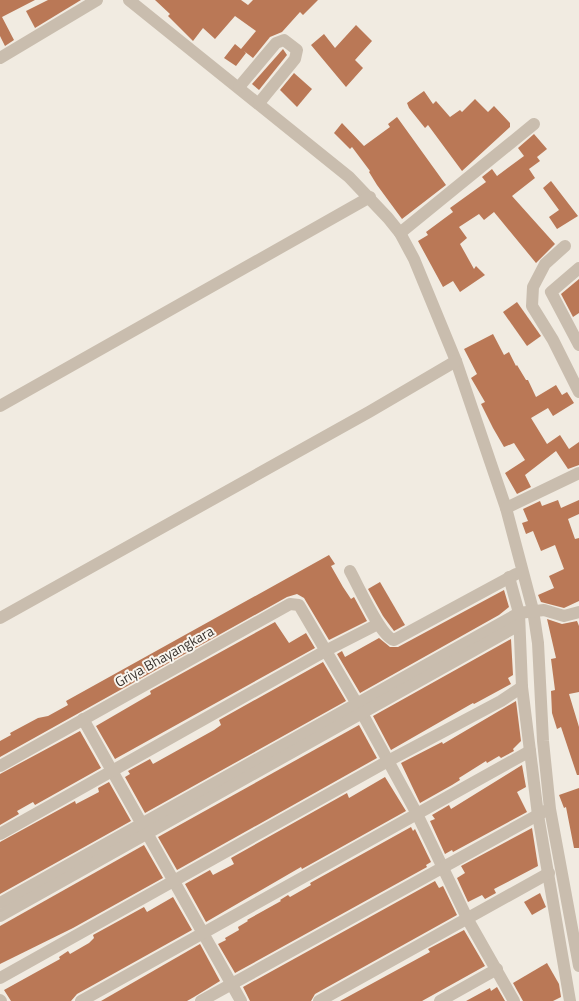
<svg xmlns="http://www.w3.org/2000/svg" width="579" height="1001" font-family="'Titillium Web',sans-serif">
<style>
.building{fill:#ba7856}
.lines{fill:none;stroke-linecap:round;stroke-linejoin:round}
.minor{stroke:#c9bdae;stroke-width:12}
.labels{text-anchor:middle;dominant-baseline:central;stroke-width:4;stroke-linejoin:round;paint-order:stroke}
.street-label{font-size:14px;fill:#38312c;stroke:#f9f5ee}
</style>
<rect width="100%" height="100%" fill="#f1ebe1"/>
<g class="building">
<path d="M0,0H35L2,17L14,40L5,46L0,36Z"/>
<path d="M48,0H81L35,28L26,11Z"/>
<path d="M155,0H241L248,5L253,0H318L303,15L300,12L282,32L270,37L253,58L244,51L246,53L236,66L224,58L235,44L241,49L256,31L235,16L215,39L203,28L193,41L168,16L170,14Z"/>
<path d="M356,25L372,41L355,60L363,68L346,87L311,45L324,34L335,48Z"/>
<path d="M283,49L287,55L259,90L252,84Z"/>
<path d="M294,73L312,89L297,107L280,90Z"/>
<path d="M424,91L433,104L436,101L450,117L460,110L462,112L475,99L488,112L494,106L510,123V127L462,171L428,125L425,128L409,108L407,103Z"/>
<path d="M397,117L446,185L402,219L377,185L369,172L370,171L352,147L350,149L334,133L342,123L364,146L390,127L388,124Z"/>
<path d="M534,134L547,149L537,157L540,161L529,169L535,178L512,196L555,244L536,263L494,212L484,220L479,214L459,227L467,238L460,244L474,269L476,266L485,275L460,292L453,281L443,287L418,241L428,235L426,232L453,212L450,208L486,182L482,177L492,169L497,176L524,156L518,148Z"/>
<path d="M551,181L578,216L557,229L549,217L559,210L543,188Z"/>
<path d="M579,279V313L573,317L561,294Z"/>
<path d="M517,302L541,336L527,346L503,312Z"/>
<path d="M493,334L504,355L509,352L516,366L517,365L526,380H528L536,397L556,385L562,395L567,392L574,403L553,416L548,408L531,418L547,444L560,435L569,449L579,442V465L568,469L556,451L525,475L531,487L517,494L505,473L525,460L514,443L504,447L493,428L481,404L485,402L471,378L477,374L464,349Z"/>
<path d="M558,500L561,508L579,500V514L568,519L575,539L579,538V601L564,608L541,602L538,595L554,588L549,576L564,569L555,545L541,551L533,531L526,534L522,523L528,521L523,509L540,501L542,506Z"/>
<path d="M329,555L335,564L331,566L343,587L351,599L354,597L367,621L329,640L304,598L297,594L287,597L0,757V741L11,735L10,733L38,718L48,716L68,705L66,701Z"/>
<path d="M380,582L405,625L394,631L383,616L368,589Z"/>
<path d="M504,590L509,607L499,615L360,693L337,654L342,651L345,657L379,638L390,647H398Z"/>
<path d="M547,619L562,624L577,621L579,626V692L569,694L579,727V775H577L561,727L557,729L552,713L551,691L555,690L551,659L556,658Z"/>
<path d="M275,622L289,643L306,633L315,648L115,759L96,726L151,694L150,691Z"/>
<path d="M511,639L513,675L508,678L511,684L474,704L473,703L391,750L373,716Z"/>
<path d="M323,662L346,701L145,813L125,777L130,774L128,771L150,759L153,764L214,730L221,725L219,720Z"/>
<path d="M516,701L521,741L513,749L514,751L501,758L499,756L487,763L486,761L459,778L460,780L452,785L420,803L401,763L442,742L443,744Z"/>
<path d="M359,725L377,758L177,870L158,837Z"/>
<path d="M80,731L101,768L35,805L33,802L17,811L19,814L0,825V774Z"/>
<path d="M522,765L526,787L517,792L527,812L453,852L452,850L445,854L430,821L435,819L432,815L449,805L451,809Z"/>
<path d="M385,777L406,811L302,869L301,867L206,922L185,884L210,870L213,875L234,864L231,858L347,793L349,798Z"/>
<path d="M109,782L131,821L0,894V842L75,801L76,804L99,792L98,788Z"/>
<path d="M579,788V848H574L566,807L564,808L559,795Z"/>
<path d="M411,827L413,831L415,829L431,862L426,865L427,867L235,973L218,944L226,940L225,938L239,930L238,927L248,921L247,920L281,901L280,900L288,895L290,897L311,885L310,883Z"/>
<path d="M532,828L538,866L494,889L496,893L485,899L482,895L468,902L457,878L465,873L461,866Z"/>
<path d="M144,845L163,878L73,928L0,964V926Z"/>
<path d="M435,881L439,888L443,886L457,915L315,994L311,1001H250L243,987Z"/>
<path d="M540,893L546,907L532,915L524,902Z"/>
<path d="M173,897L192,930L77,994L71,1001H11L4,990L60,959L59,957L68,951L70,954L89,943L94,938L93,935L144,907L147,912Z"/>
<path d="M464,930L485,966L422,1001H340L430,952L428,949Z"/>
<path d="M200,944L220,981L194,997L187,1001H101Z"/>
<path d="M547,963L559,984L561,997L553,1001H523L513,983Z"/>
<path d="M497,987L505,1001H466L490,988L491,991Z"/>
</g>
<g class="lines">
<g class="minor">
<path d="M129,0L349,177L388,218L400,233L414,259L456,361L506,508L533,610L538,643L543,741L550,809L579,966"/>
<path d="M0,58L97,0"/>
<path d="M239,87L276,43L284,40L297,50L295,59L259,103"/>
<path d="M400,233L534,124"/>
<path d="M565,246L545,264L533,287L532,306L553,340L579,392"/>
<path d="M579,268L551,292L579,345"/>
<path d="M0,406L370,197"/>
<path d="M506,508L579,473"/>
<path d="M350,571C358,585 380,636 394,640L516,574"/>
<path d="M509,577L519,613L522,687L538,815L570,1001"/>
<path d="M0,618L369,412L456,361"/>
<path d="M83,719L241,1001"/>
<path d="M0,766L290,604L299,605L357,704L417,814L468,920L514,1001"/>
<path d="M0,834L327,650L378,624"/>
<path d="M0,903L519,613L544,610L564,616L579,612"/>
<path d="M0,916L519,625"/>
<path d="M0,978L388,761L501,701L522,687"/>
<path d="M0,1000L1,1001"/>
<path d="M81,1001L530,751"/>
<path d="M201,1001L545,811"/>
<path d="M319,1001L549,873"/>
<path d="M440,1001L497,969"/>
</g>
</g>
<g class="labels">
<g class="street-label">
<text transform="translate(164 656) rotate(-29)">Griya Bhayangkara</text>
</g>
</g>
</svg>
